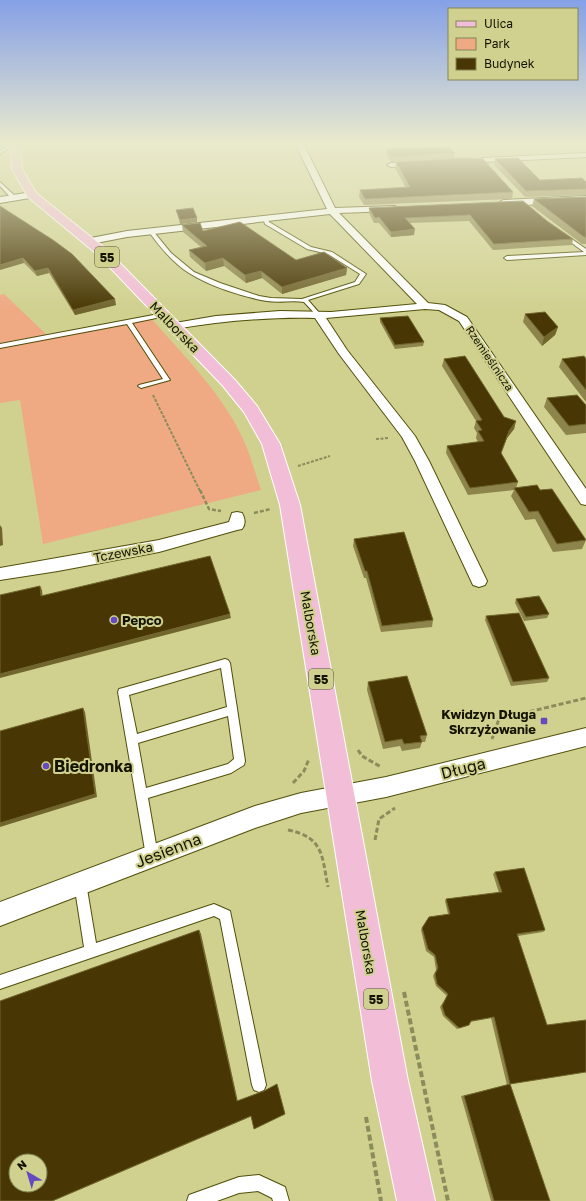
<svg xmlns="http://www.w3.org/2000/svg" width="586" height="1201" font-family="'Golos Text',sans-serif">
<style>
.green{fill:#efa983}
.lines{fill:none;stroke-linecap:round;stroke-linejoin:round}
.service-casing{stroke:#504f0a;stroke-width:2}
.minor-casing{stroke:#504f0a;stroke-width:2}
.tertiary-casing{stroke:#504f0a;stroke-width:2}
.primary-casing{stroke:#fff;stroke-width:2}
.path-far3{stroke:#8b8c5b;stroke-width:2;stroke-dasharray:3 1.5;stroke-linecap:butt}
.path-far2{stroke:#8b8c5b;stroke-width:2.5;stroke-dasharray:4 2;stroke-linecap:butt}
.path-far1{stroke:#8b8c5b;stroke-width:3;stroke-dasharray:5 2.5;stroke-linecap:butt}
.path{stroke:#8b8c5b;stroke-width:4;stroke-dasharray:6 3;stroke-linecap:butt}
.service{fill:#fff;fill-rule:evenodd}
.minor{fill:#fff;fill-rule:evenodd}
.tertiary{fill:#fff;fill-rule:evenodd}
.primary{fill:#f2bed7;fill-rule:evenodd}
.wall{fill:#8c844a}
.shaded-wall{fill:#71652e}
.building{fill:#483704;stroke:#71652e;fill-rule:evenodd}
.poi-dot{fill:#6449c1;stroke:#d0d18f;stroke-width:1.5}
.labels{text-anchor:middle;dominant-baseline:central;stroke-width:4;stroke-linejoin:round;paint-order:stroke}
.far-street-label{font-size:11px;fill:#131300;stroke:#d0d18f}
.shield{fill:#d0d18f;stroke:#4c4c2b;stroke-width:1}
.shield-label{font-size:12px;font-weight:bold;fill:#131300}
.street-label{font-size:13px;fill:#131300;stroke:#d0d18f}
.poi-label{font-size:13px;font-weight:bold;fill:#131300;stroke:#d0d18f;text-anchor:start}
.near-poi-label{font-size:16px;font-weight:bold;fill:#131300;stroke:#d0d18f;text-anchor:start}
.near-street-label{font-size:16px;fill:#131300;stroke:#d0d18f}
</style>
<rect width="100%" height="100%" fill="#d0d18f"/>
<path class="green" d="M4,294L47,335L149,316C183,355 227,398 246,446C252,460 256,476 261,490L43,544L20,400L0,403V295Z"/>
<g class="lines">
<defs>
<g id="service">
<path d="M11,143H16L0,154V151Z"/>
<path d="M0,182L16,197V199H12L0,186Z"/>
<path d="M263,218H267L269,222L311,247L332,252L366,274L359,284L308,300L321,315L318,317L304,302C292,300 279,303 267,301C243,297 209,286 189,273C173,263 160,247 149,232L153,231L171,253L194,272L220,283L259,296L271,298L302,299L355,282L360,274L328,254L307,249L265,224Z"/>
<path d="M563,233L586,249V255L507,260L504,258L507,256L584,252L561,235V234Z"/>
<path d="M164,313L167,315L166,316L132,323L170,380L141,388L138,386L139,385L163,379L127,324L0,348V344Z"/>
<path d="M225,659L228,660L230,663L245,761L244,765L231,773L148,798L158,856L156,860L152,862L148,860L146,856L118,692L119,689L123,688ZM221,668L227,707L137,734L129,695ZM228,716L234,759L228,764L146,788L138,743Z"/>
<path d="M80,877L84,879L86,883L96,943L214,904L230,911L266,1085L264,1090L259,1092L254,1090L252,1085L220,919L214,916L0,989V975L84,947L74,883L76,879Z"/>
<path d="M259,1175L285,1187L289,1201H273L272,1198L258,1191L239,1193L217,1201H187L189,1195L239,1177Z"/>
</g>
<g id="minor">
<path d="M295,143H303L335,208L395,206L396,208L395,210L392,211L339,213L428,303L445,305L467,317L586,489V505L581,504L459,321L439,310L425,309L326,318L347,350L415,436L429,461L487,581L485,585L479,587L473,585L415,461L402,437L339,354L315,318C267,317 221,321 175,329L169,326L175,323L216,316L280,311L331,312L417,304L330,214L127,237L91,244L86,241L91,238L127,231L327,209Z"/>
<path d="M586,153V157L483,162L479,160L483,158Z"/>
<path d="M418,162H421V166L391,167L387,165L391,163Z"/>
<path d="M586,196V202L503,206L499,203L503,200Z"/>
<path d="M237,512L242,513C245,518 246,524 242,529L237,530L159,552L58,571L0,580V568L159,540L229,522L232,513Z"/>
<path d="M586,728V746L386,797L301,813L255,828L0,926V902L255,806L301,793L386,777Z"/>
</g>
<path id="tertiary" d="M32,192L37,195L36,197L0,203V197Z"/>
<path id="primary" d="M12,143H22L20,150L22,169L36,193L106,249L235,380L257,406L280,444L300,505L408,1081L435,1201H397L372,1081L280,505L262,444L244,412L223,386L98,255L28,197L12,169L10,150Z"/>
</defs>
<use href="#service" class="service-casing"/>
<use href="#minor" class="minor-casing"/>
<use href="#tertiary" class="tertiary-casing"/>
<use href="#primary" class="primary-casing"/>
<g class="path-far3">
<path d="M153,395L200,491"/>
<path d="M376,439L389,438"/>
<path d="M298,466L330,456"/>
</g>
<g class="path-far2">
<path d="M200,490L209,509L221,511"/>
<path d="M254,513L271,509"/>
</g>
<g class="path-far1">
<path d="M492,739L499,719L586,698"/>
<path d="M358,750L362,756L381,767"/>
<path d="M293,783L304,771L309,759"/>
<path d="M288,830C324,837 322,857 328,887"/>
<path d="M375,840L379,819L395,808"/>
</g>
<g class="path">
<path d="M404,992L448,1201"/>
<path d="M366,1117L381,1201"/>
</g>
<use href="#service" class="service"/>
<use href="#minor" class="minor"/>
<use href="#tertiary" class="tertiary"/>
<use href="#primary" class="primary"/>
</g>
<g class="wall">
<path d="M386,149L455,153L454,158L391,162L386,154Z"/>
<path d="M495,159L540,180L586,182V195L525,197L494,165Z"/>
<path d="M396,162L513,192L512,199L364,205L359,197L360,190L406,188L395,168Z"/>
<path d="M586,197V244H582L532,206L534,199Z"/>
<path d="M0,206L116,305L75,315L49,273L37,276L24,263Z"/>
<path d="M369,208L547,221L573,239L572,245L493,250L469,221L410,223L414,235L391,237L379,223H374L369,213Z"/>
<path d="M176,210L197,222L180,224L177,213Z"/>
<path d="M182,225L296,260L347,268L346,275L282,294L262,278L246,283L224,266L206,271L190,257L189,250L201,247L183,232Z"/>
<path d="M525,314L558,327L555,335L542,346L523,322Z"/>
<path d="M380,318L424,342L423,346L395,349L380,322Z"/>
<path d="M444,359L504,417L516,421L514,429L507,438L501,453L518,482L516,488L540,490L586,540L582,549L553,552L535,519L525,520L511,496L514,490L468,495L446,453L447,446L478,442L476,438L477,433L474,428L476,421L442,366Z"/>
<path d="M562,359H586V402L559,367Z"/>
<path d="M547,398L586,405V433L566,435L544,407Z"/>
<path d="M354,539L433,620L432,627L381,632L366,578H364L353,546Z"/>
<path d="M516,599L549,614L547,618L524,621L515,603Z"/>
<path d="M486,616L549,678L547,682L511,686L485,620Z"/>
<path d="M368,682L427,735L425,742H422L420,748L402,751L400,746L383,749L367,690Z"/>
<path d="M495,872L545,930L543,932L518,936L510,1084L550,1201H491L461,1096L507,1085L491,1018L470,1022L466,1026L457,1029L443,1016L440,1007L447,996L436,986L433,976L436,970L434,957L426,951L421,930L429,917L448,914L445,901L446,899L499,893L493,874Z"/>
</g>
<g class="shaded-wall">
<path d="M197,218V222L180,224V220Z"/>
<path d="M415,229L414,235L391,237V232Z"/>
<path d="M23,258L24,263L0,270V265Z"/>
<path d="M223,258L224,266L206,271L205,263Z"/>
<path d="M48,268L49,273L37,276L35,271Z"/>
<path d="M347,268L346,275L282,294V287Z"/>
<path d="M261,271L262,278L246,283L245,275Z"/>
<path d="M115,299L116,305L75,315L73,310Z"/>
<path d="M558,327L555,335L542,346L544,337Z"/>
<path d="M516,421L514,429L507,438L499,460L509,431Z"/>
<path d="M0,525L2,528L3,545L0,546Z"/>
<path d="M40,586L42,590L43,601L41,596Z"/>
<path d="M230,614L231,618L0,678V674Z"/>
<path d="M83,708L85,712L97,797L0,827V823Z"/>
<path d="M199,930L201,934L238,1102L237,1101Z"/>
<path d="M251,1116H252L53,1201H52Z"/>
</g>
<g class="building">
<path d="M449,147L455,153L391,157L386,149Z"/>
<path d="M463,158L483,159L513,192L365,199L360,190L410,187L396,162Z"/>
<path d="M518,158L540,180L582,178L586,182V189L526,191L495,159Z"/>
<path d="M586,197V237H584L534,199Z"/>
<path d="M523,201L547,221L573,239L494,244L470,215L405,218L415,229L391,232L379,217L375,218L369,208Z"/>
<path d="M0,206L53,240L72,254L115,299L73,310L48,268L35,271L23,258L0,265Z"/>
<path d="M193,208L197,218L180,220L176,210Z"/>
<path d="M240,222L296,260L324,252L347,268L282,287L261,271L245,275L223,258L205,263L189,250L207,246L182,225L200,223L203,231Z"/>
<path d="M545,312L558,327L544,337L525,314Z"/>
<path d="M408,316L424,342L395,345L380,318Z"/>
<path d="M465,356L504,417L516,421L509,431L501,453L518,482L470,488L447,446L484,441L478,431L482,430L476,421L482,420L444,359Z"/>
<path d="M584,356L586,359V390L562,359Z"/>
<path d="M577,395L586,405V424L569,426L547,398Z"/>
<path d="M537,485L540,490L552,489L586,540L557,544L538,511L529,512L514,488Z"/>
<path d="M404,532L433,620L382,626L367,571H365L354,539Z"/>
<path d="M210,556L230,614L0,674V595L40,586L41,596Z"/>
<path d="M539,596L549,614L526,617L516,599Z"/>
<path d="M519,613L549,678L513,682L486,616Z"/>
<path d="M407,676L427,735L420,736L422,742L404,744L402,739L385,742L368,682Z"/>
<path d="M83,708L95,794L0,823V731Z"/>
<path d="M524,868L545,930L517,934L547,1025L586,1020V1072L510,1084L494,1017L471,1021L469,1025L459,1028L445,1015L442,1006L448,994L437,984L435,974L438,968L435,955L428,949L422,928L429,917L450,914L446,899L502,892L495,872Z"/>
<path d="M199,930L237,1101L264,1091L277,1084L285,1114L254,1129L251,1116L52,1201H0V1001ZM16,1161H40V1185H16Z"/>
<path d="M510,1084L550,1201H494L464,1096Z"/>
</g>
<linearGradient id="sky" x2="0" y2="1"><stop stop-color="#85a0e7"/><stop offset="0.46" stop-color="#eaeacd"/><stop offset="1" stop-color="#eaeacd" stop-opacity="0"/></linearGradient>
<rect width="586" height="311" fill="url(#sky)"/>
<g class="poi-dot">
<circle cx="114" cy="620" r="4"/>
<rect x="540" y="717" width="8" height="8" rx="2"/>
<circle cx="46" cy="766" r="4"/>
</g>
<g class="labels">
<g class="far-street-label">
<text transform="translate(490 358) rotate(56)">Rzemieślnicza</text>
</g>
<g class="shield">
<rect x="95" y="247" width="24" height="20" rx="3"/>
<rect x="309" y="669" width="24" height="20" rx="3"/>
<rect x="364" y="989" width="24" height="20" rx="3"/>
</g>
<g class="shield-label">
<text x="107" y="257">55</text>
<text x="321" y="679">55</text>
<text x="376" y="999">55</text>
</g>
<g class="street-label">
<text transform="translate(175 327) rotate(46)">Malborska</text>
<text transform="translate(123 552) rotate(-11)">Tczewska</text>
<text transform="translate(311 623) rotate(80)">Malborska</text>
<text transform="translate(366 942) rotate(80)">Malborska</text>
</g>
<g class="poi-label">
<text x="122" y="620">Pepco</text>
<text x="536" y="714" text-anchor="end">Kwidzyn Długa<tspan x="536" dy="15">Skrzyżowanie</tspan></text>
</g>
<g class="near-poi-label">
<text x="54" y="766">Biedronka</text>
</g>
<g class="near-street-label">
<text transform="translate(463 768) rotate(-14)">Długa</text>
<text transform="translate(168 850) rotate(-21)">Jesienna</text>
</g>
</g>
<rect x="448" y="8" width="130" height="72" fill="#d0d18f" stroke="#848556"/>
<rect x="456" y="21" width="20" height="6" fill="#f2bed7" stroke="#848556"/>
<text x="484" y="28" font-size="12" fill="#131300">Ulica</text>
<rect x="456" y="38" width="20" height="12" fill="#efa983" stroke="#848556"/>
<text x="484" y="48" font-size="12" fill="#131300">Park</text>
<rect x="456" y="58" width="20" height="12" fill="#483704" stroke="#848556"/>
<text x="484" y="68" font-size="12" fill="#131300">Budynek</text>
<g transform="translate(28 1173) rotate(322)"><circle r="19" fill="#d0d18f" stroke="#848556"/>
<path d="M0-3L7 15L0 10L-7 15Z" fill="#6449c1"/>
<text y="-6" font-size="11" font-weight="bold" text-anchor="middle" fill="#131300">N</text>
</g>
</svg>
